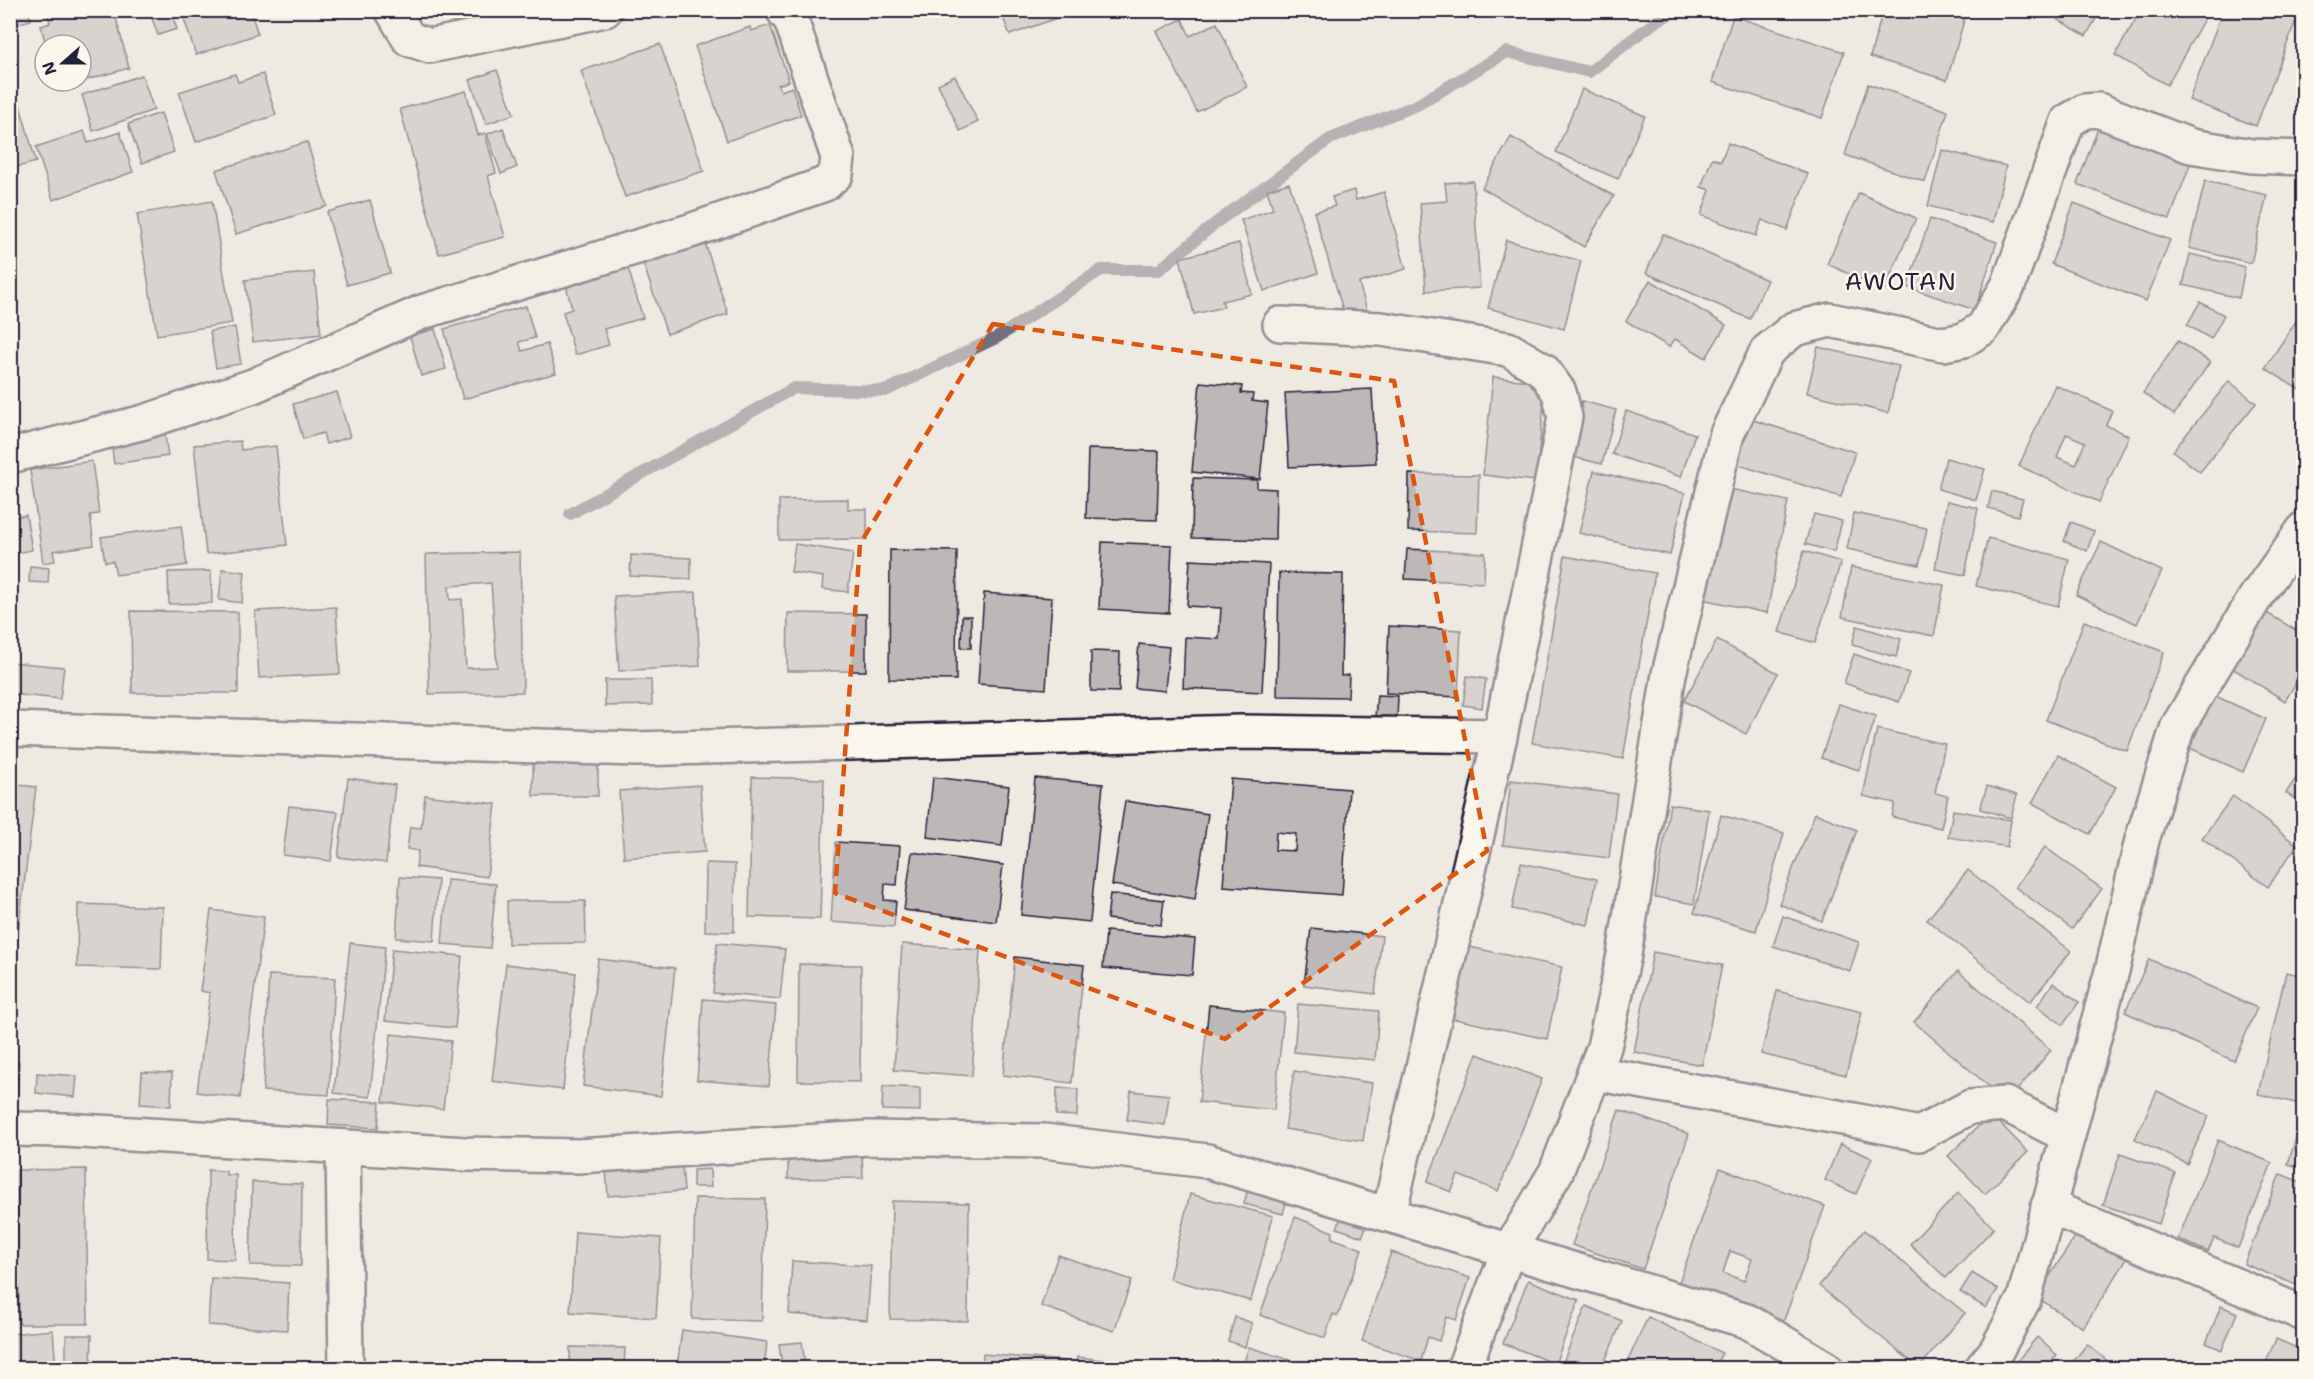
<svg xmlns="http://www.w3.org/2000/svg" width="2314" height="1379" font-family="'Shantell Sans',sans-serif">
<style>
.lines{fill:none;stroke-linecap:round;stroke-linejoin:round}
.stream{stroke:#716f7c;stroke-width:12}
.building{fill:#bcb8b8;stroke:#22223b;stroke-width:1.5;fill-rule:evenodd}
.street-casing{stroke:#22223b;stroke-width:38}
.street{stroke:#fbf7ec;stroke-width:33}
.marked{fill:none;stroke:#de560e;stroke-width:4.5;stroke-dasharray:12 8;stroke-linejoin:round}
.labels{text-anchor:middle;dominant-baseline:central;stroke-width:5;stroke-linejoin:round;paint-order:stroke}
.neighbourhood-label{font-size:24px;letter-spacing:1.5px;fill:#22223b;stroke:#fbf7ec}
</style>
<rect width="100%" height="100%" fill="#eeeae2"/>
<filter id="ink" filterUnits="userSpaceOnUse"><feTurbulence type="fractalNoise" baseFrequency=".0167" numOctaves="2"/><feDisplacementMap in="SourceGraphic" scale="12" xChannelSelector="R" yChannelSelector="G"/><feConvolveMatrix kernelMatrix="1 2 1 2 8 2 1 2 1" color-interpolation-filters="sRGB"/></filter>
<g filter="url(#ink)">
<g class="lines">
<path class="stream" d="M570,514L794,388L885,391L998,337L1101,270H1159L1217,222L1330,139L1417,105L1507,52L1589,72L1655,22L1677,10"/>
</g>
<g class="building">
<path d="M13,10H28L31,20L16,24Z"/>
<path d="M47,10H114L129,68L58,88L56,81H81V45H46L41,26L50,23Z"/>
<path d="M149,10H170L177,29L158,35Z"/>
<path d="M181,10H250L258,34L196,55Z"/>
<path d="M1000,10H1076V11L1010,35Z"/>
<path d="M1883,10H1967L1947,80L1870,57Z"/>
<path d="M2042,10H2101L2086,36Z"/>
<path d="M2141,10H2209L2167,85L2115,55Z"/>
<path d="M2223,10H2300L2256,126L2189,100Z"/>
<path d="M1733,16L1844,52L1822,118L1712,82Z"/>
<path d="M1182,19L1190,36L1217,23L1247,87L1197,112L1157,31Z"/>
<path d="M770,25L789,81L778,85L781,91L792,87L801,115L727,141L695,46L750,27L751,31Z"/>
<path d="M660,44L704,171L625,197L581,71Z"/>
<path d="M10,70L36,162L10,169Z"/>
<path d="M497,70L514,114L486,124L470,80Z"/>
<path d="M235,74L238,82L263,74L276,115L196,142L179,92Z"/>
<path d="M142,75L154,110L93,131L82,95Z"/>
<path d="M955,76L978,122L960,131L938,84Z"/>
<path d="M1868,84L1948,111L1925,182L1845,155Z"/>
<path d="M1582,89L1645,116L1618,179L1556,152Z"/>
<path d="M466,91L478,135L485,133L496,173L488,176L505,237L439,254L400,109Z"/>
<path d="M161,113L174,152L142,163L128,124Z"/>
<path d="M503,128L517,167L501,174L487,134Z"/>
<path d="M2098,128L2191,162L2170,219L2077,184Z"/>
<path d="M84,131L88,143L120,132L133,172L53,200L36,147Z"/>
<path d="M1511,137L1614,196L1584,247L1482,188Z"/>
<path d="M307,142L327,206L236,234L216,170Z"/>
<path d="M1728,143L1808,174L1787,230L1762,220L1756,236L1701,215L1710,190L1701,187L1712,158L1721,161Z"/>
<path d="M1942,150L2006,166L1993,222L1928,206Z"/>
<path d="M1473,181L1480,288L1426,291L1420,203L1447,201L1445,183Z"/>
<path d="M2205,181L2267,195L2251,263L2189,248Z"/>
<path d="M1289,183L1318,273L1264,291L1241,220L1273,209L1267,190Z"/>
<path d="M1354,190L1356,200L1384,192L1406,269L1359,283L1367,311L1345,317L1314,212L1335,206L1332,197Z"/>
<path d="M1859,193L1916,218L1884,290L1827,264Z"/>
<path d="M370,200L390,273L347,285L327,212Z"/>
<path d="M212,201L232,323L157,335L137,214Z"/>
<path d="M2074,203L2170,240L2146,301L2051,264Z"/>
<path d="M1930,219L1997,242L1975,310L1907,287Z"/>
<path d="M1663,234L1767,280L1750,319L1646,273Z"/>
<path d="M1506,240L1581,261L1564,329L1488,308Z"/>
<path d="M705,243L728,314L667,334L643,263Z"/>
<path d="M1239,243L1252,294L1222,301L1224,307L1194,314L1180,258Z"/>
<path d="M2190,254L2245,267L2239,298L2183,285Z"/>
<path d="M628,268L643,318L604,329L609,345L575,355L563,312L572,309L566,285Z"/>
<path d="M314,272L321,334L253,342L245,280Z"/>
<path d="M1650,280L1726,325L1706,358L1675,339L1669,347L1626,321Z"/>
<path d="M2200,302L2224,315L2211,339L2187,325Z"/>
<path d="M526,306L535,338L519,342L522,351L547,344L556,373L463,399L444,329Z"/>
<path d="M2304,309V393L2265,368Z"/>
<path d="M235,327L241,364L216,368L210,331Z"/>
<path d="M435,329L446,369L421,376L410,336Z"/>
<path d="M2178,341L2210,362L2174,415L2143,393Z"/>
<path d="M1818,347L1899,366L1888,413L1807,393Z"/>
<path d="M1493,377L1546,383L1536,481L1483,475Z"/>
<path d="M2229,381L2256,403L2200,472L2173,451Z"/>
<path d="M1200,382L1242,386L1241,393L1253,394L1252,401L1268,403L1260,479L1192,472Z"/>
<path d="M2055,385L2112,411L2106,425L2129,436L2099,502L2019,466ZM2066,434L2085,442L2076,465L2057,457Z"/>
<path d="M1372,389L1376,463L1289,467L1285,393Z"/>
<path d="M337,392L350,437L326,444L323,433L303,439L293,404Z"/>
<path d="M1582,401L1616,410L1602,464L1569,456Z"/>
<path d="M1626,411L1695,434L1681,477L1612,454Z"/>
<path d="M1750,419L1855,452L1841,497L1736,464Z"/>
<path d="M165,435L168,456L114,464L111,442Z"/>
<path d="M240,441L241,450L276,446L287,545L206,554L194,445Z"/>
<path d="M1088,449L1159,451L1157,520L1086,518Z"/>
<path d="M1946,458L1985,469L1976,500L1938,489Z"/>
<path d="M92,461L99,514L90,515L94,545L53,551L55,561L43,563L30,470Z"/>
<path d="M1594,471L1685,493L1670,555L1579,533Z"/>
<path d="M1409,474L1479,475L1477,533L1408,531Z"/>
<path d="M1193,478L1257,480V488L1276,489L1275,540L1192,538Z"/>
<path d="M1720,487L1788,501L1767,613L1697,598Z"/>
<path d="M1992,491L2023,499L2018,516L1988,508Z"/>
<path d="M848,499V509H867V539L779,540V500Z"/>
<path d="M1947,501L1978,508L1965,575L1935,569Z"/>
<path d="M1854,513L1927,528L1919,565L1847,549Z"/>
<path d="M1814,514L1842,521L1834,552L1805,544Z"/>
<path d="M26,515L32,550L10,554V518Z"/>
<path d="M2071,522L2094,531L2087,551L2064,541Z"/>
<path d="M181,526L187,565L116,575L113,561L105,562L101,537Z"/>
<path d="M1988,538L2069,559L2058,606L1976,586Z"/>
<path d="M1102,542L1172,545L1169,613L1099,609Z"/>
<path d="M2101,542L2162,571L2137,624L2076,595Z"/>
<path d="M795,544L853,553L848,592L822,589L823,577L791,572Z"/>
<path d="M1407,549L1485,553L1484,583L1405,579Z"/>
<path d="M890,550L957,551L956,680L889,679Z"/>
<path d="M1804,551L1841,562L1815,643L1779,632Z"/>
<path d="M520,552L523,692L429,694L426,554ZM491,583L497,667L466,668L462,599L450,600L449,586Z"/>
<path d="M631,555L691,558V579L630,576Z"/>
<path d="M1565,556L1655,573L1623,759L1532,743Z"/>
<path d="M1190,560L1269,564L1262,692L1183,688L1185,637L1219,639L1221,608L1187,606Z"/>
<path d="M30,566L49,568L48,583L29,582Z"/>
<path d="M1851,567L1944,585L1934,636L1842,617Z"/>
<path d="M222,569L245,572L242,603L219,600Z"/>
<path d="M211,571L212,603L169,604L168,572Z"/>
<path d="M1279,573L1343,574L1341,676L1349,675L1348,697L1277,696Z"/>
<path d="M696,592L700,666L619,671L614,596Z"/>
<path d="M984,593L1052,598L1046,689L978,684Z"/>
<path d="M336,607L340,674L259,678L255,611Z"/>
<path d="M131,611L238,612V693H132Z"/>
<path d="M2265,612L2304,635V670L2285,701L2232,668Z"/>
<path d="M788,613L866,614V671H787Z"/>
<path d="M962,616H971V648H961Z"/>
<path d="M2084,621L2164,652L2127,751L2046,720Z"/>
<path d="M1389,626L1461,630L1458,697L1386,693Z"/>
<path d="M1857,626L1901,639L1896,657L1852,645Z"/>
<path d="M1717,640L1778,673L1746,734L1684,701Z"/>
<path d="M1139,644L1169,647L1165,691L1135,688Z"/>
<path d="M1091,651L1120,652L1119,692L1091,691Z"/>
<path d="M1854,654L1909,673L1899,702L1844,683Z"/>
<path d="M10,662L64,667L60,699L10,694Z"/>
<path d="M1467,676L1486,679L1482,708L1463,705Z"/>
<path d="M605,680H651L652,705L605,706Z"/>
<path d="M1377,695L1398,696L1397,719L1375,717Z"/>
<path d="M2213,695L2266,719L2243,772L2190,748Z"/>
<path d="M1839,704L1876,716L1859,770L1821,758Z"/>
<path d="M1877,729L1945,744L1935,793L1948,796L1941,828L1892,817L1895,803L1863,796Z"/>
<path d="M2058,755L2116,787L2090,834L2032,803Z"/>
<path d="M598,756V796H533V757Z"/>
<path d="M2304,766V805L2286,793Z"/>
<path d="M752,777L824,779L820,919L749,917Z"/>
<path d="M933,777L1009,786L1002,846L927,837Z"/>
<path d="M348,778L395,785L386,863L338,857Z"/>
<path d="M1035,778L1103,784L1090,922L1021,915Z"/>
<path d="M1231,779L1349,789L1342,895L1223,886ZM1276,832L1296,834L1295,851L1275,850Z"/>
<path d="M1511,780L1617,794L1609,858L1503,845Z"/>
<path d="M10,784L36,787L10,999Z"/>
<path d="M700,785L705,852L624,858L619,791Z"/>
<path d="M1987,786L2017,795L2011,818L1980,809Z"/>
<path d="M425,795L496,804L487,877L416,867L418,851L407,849L410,827L421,828Z"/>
<path d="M2233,796L2297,845L2268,887L2202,838Z"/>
<path d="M1125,801L1208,814L1195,899L1112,885Z"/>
<path d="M1670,804L1709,810L1694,904L1655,897Z"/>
<path d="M289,806L338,812L331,861L283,855Z"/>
<path d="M1953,810L2011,820L2007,847L1948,837Z"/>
<path d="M1815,813L1857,830L1822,921L1779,904Z"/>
<path d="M1721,815L1784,833L1756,931L1694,913Z"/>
<path d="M836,842L900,846L897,885L885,884L884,900L896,901L894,927L831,922Z"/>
<path d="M2045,847L2102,889L2072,929L2015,887Z"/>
<path d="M912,852L1003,865L996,922L904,910Z"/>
<path d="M706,863L735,864L734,932L705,931Z"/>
<path d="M1521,863L1597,879L1588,925L1512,909Z"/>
<path d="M1968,870L2071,951L2030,1002L1927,920Z"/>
<path d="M400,877L438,880L434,941L396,938Z"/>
<path d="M447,880L496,884L490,948L442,944Z"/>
<path d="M1110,894L1164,900L1161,925L1107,919Z"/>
<path d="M2304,896V910L2298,907Z"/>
<path d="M507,901H585L586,943L508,944Z"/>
<path d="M78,904L163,907L161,969L77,967Z"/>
<path d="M211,910L264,917L240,1098L197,1092L210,993L200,991Z"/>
<path d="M1783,916L1859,942L1850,971L1773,946Z"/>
<path d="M1311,928L1382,936L1375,994L1304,985Z"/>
<path d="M1106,931L1195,939L1192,975L1103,968Z"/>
<path d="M350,943L385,947L370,1097L334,1093Z"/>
<path d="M717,943L785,949L780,999L713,993Z"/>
<path d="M902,944L980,950L972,1076L894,1070Z"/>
<path d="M1465,946L1562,967L1547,1039L1450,1018Z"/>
<path d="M392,949L462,956L455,1028L385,1021Z"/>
<path d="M1653,952L1722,965L1702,1065L1634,1052Z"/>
<path d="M1015,957L1084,965L1072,1083L1003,1075Z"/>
<path d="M598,959L675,968L661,1096L583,1086Z"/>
<path d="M2149,959L2257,1008L2234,1061L2125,1012Z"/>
<path d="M506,964L576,973L563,1090L492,1081Z"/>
<path d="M799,964L861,965L860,1082L798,1081Z"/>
<path d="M1958,971L2051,1050L2007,1102L1914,1022Z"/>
<path d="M2286,972L2304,976V1105L2258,1094Z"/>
<path d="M269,975L335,978L329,1095L263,1091Z"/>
<path d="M2053,983L2079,1002L2063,1025L2037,1006Z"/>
<path d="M1777,991L1862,1012L1846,1075L1761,1054Z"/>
<path d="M703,999L776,1005L769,1086L697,1080Z"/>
<path d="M1298,1004L1379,1011L1375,1060L1294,1052Z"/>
<path d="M1209,1005L1284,1013L1274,1110L1199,1102Z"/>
<path d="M391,1034L451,1041L443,1109L383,1102Z"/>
<path d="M1477,1054L1542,1079L1498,1191L1458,1175L1451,1192L1427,1182Z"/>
<path d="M10,1061L19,1062L17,1094H10Z"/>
<path d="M1294,1071L1372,1083L1363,1141L1285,1129Z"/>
<path d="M142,1072L172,1073L171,1106L140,1104Z"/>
<path d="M37,1073L77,1076L75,1097L36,1093Z"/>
<path d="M883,1086L920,1088V1111L882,1110Z"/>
<path d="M1057,1088L1078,1089L1077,1116L1056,1115Z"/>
<path d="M1131,1091L1169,1095L1165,1125L1127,1120Z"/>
<path d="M2157,1091L2209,1116L2187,1164L2135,1139Z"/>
<path d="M329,1099L380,1102L378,1128L328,1125Z"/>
<path d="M1619,1110L1689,1134L1643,1269L1572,1245Z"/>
<path d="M1991,1114L2028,1152L1985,1194L1948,1156Z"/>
<path d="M2300,1125L2304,1126V1169L2288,1164Z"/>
<path d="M2218,1140L2272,1163L2238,1248L2214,1238L2208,1252L2178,1239Z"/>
<path d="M1840,1144L1872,1158L1856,1194L1825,1180Z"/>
<path d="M862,1153L863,1178L788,1179V1154Z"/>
<path d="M2120,1154L2175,1173L2159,1224L2103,1205Z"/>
<path d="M682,1165L684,1191L608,1196L606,1170Z"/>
<path d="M1720,1168L1825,1206L1783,1323L1678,1285ZM1730,1251L1752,1259L1744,1281L1723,1273Z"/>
<path d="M86,1169L88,1324H19L17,1170Z"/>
<path d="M710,1169L711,1187H693V1170Z"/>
<path d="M208,1170L226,1171V1175H236L235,1260L207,1259Z"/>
<path d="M2280,1174L2304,1183V1288L2244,1264Z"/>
<path d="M1250,1181L1289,1191L1283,1214L1244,1204Z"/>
<path d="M252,1182L302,1184L301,1266L250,1265Z"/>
<path d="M1958,1193L1994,1228L1946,1278L1910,1244Z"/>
<path d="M1190,1194L1273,1216L1251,1301L1169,1279Z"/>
<path d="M695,1198L765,1199L762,1321L692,1319Z"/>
<path d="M892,1201L969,1203L968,1321L890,1319Z"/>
<path d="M1346,1205L1371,1214L1362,1237L1337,1228Z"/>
<path d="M1295,1217L1333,1232L1332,1238L1362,1249L1338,1316L1333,1314L1325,1338L1260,1315Z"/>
<path d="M2080,1229L2127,1259L2083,1328L2036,1297Z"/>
<path d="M1864,1230L1965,1313L1919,1368L1819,1286Z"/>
<path d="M575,1232L661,1238L656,1318L570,1312Z"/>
<path d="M1391,1252L1470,1278L1456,1320L1446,1317L1439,1341L1428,1337L1421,1361L1362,1341Z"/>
<path d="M1058,1255L1132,1280L1114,1331L1041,1306Z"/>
<path d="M792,1261L871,1266L867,1320L789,1314Z"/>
<path d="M1972,1273L1998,1289L1986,1308L1960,1292Z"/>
<path d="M211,1278L289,1283L287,1330L208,1325Z"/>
<path d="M1528,1280L1579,1300L1555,1364L1503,1343Z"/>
<path d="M1586,1306L1622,1321L1602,1368H1564L1561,1367Z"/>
<path d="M2221,1306L2237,1313L2222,1350L2206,1343Z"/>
<path d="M1235,1317L1252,1323L1245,1347L1228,1341Z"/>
<path d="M1648,1317L1722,1353L1714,1368L1625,1367Z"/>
<path d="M53,1330L56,1368H10V1334Z"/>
<path d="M682,1330L767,1342L764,1368L677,1367Z"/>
<path d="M66,1335H92L91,1368H66Z"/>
<path d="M2037,1337L2057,1355L2046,1368H2027L2018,1360Z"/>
<path d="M2276,1339L2304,1351V1368H2263Z"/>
<path d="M802,1342L805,1363L782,1366L779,1344Z"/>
<path d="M2087,1344L2116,1368H2068Z"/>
<path d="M570,1347L625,1348L624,1368H570Z"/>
<path d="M1249,1347L1315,1368H1242Z"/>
<path d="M983,1354L1064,1361V1368H982Z"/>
<path d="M1077,1357L1131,1363L1130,1368H1075Z"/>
</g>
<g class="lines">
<defs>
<g id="street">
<path d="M392,10L409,39L430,46L605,10"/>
<path d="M1280,324L1381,329L1508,349L1543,370L1559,392L1565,417L1500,736L1389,1214"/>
<path d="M10,456L144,422L253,386L422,312L690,231L825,184L836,174L838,157L791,20L783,10"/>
<path d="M10,729L636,749L1240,732L1500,736"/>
<path d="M1594,1073L1854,1120L1919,1134L1970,1107L2005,1104L2068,1136"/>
<path d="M10,1129L64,1130L466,1154L578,1156L869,1138L1044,1141L1207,1161L1747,1321L1826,1368"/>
<path d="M343,1147L346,1368"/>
<path d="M2048,1206L2304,1314"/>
<path d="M1464,1368L1508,1252L1556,1172L1604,1047L1624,955L1669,674L1727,434L1767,351L1794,329L1830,320L1943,344L1964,340L1983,328L2008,286L2068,121L2085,111L2098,110L2191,146L2252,156L2304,158"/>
<path d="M1982,1368L1996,1351L2024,1299L2113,967L2142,840L2178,726L2257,595L2304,529"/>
</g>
</defs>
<use href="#street" class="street-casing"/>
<use href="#street" class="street"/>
</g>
</g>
<path d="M0 0H2314V1379H0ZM993,324L1394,381L1487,851L1225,1039L835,893L860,544Z" fill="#eeeae2" fill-opacity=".55" fill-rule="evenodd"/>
<path class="marked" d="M993,324L1394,381L1487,851L1225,1039L835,893L860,544Z"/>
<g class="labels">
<g class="neighbourhood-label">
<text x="1901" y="282">AWOTAN</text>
</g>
</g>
<rect width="2314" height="1379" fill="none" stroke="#fbf7ec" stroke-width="36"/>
<rect x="18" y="18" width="2278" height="1343" fill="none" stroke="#22223b" stroke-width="2" filter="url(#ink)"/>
<g transform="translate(63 63) rotate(249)"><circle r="28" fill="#fbf7ec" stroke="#a4a2a5" stroke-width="1.5"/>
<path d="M0-4.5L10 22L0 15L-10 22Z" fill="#22223b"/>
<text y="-9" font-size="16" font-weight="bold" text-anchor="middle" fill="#22223b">N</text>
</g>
</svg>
